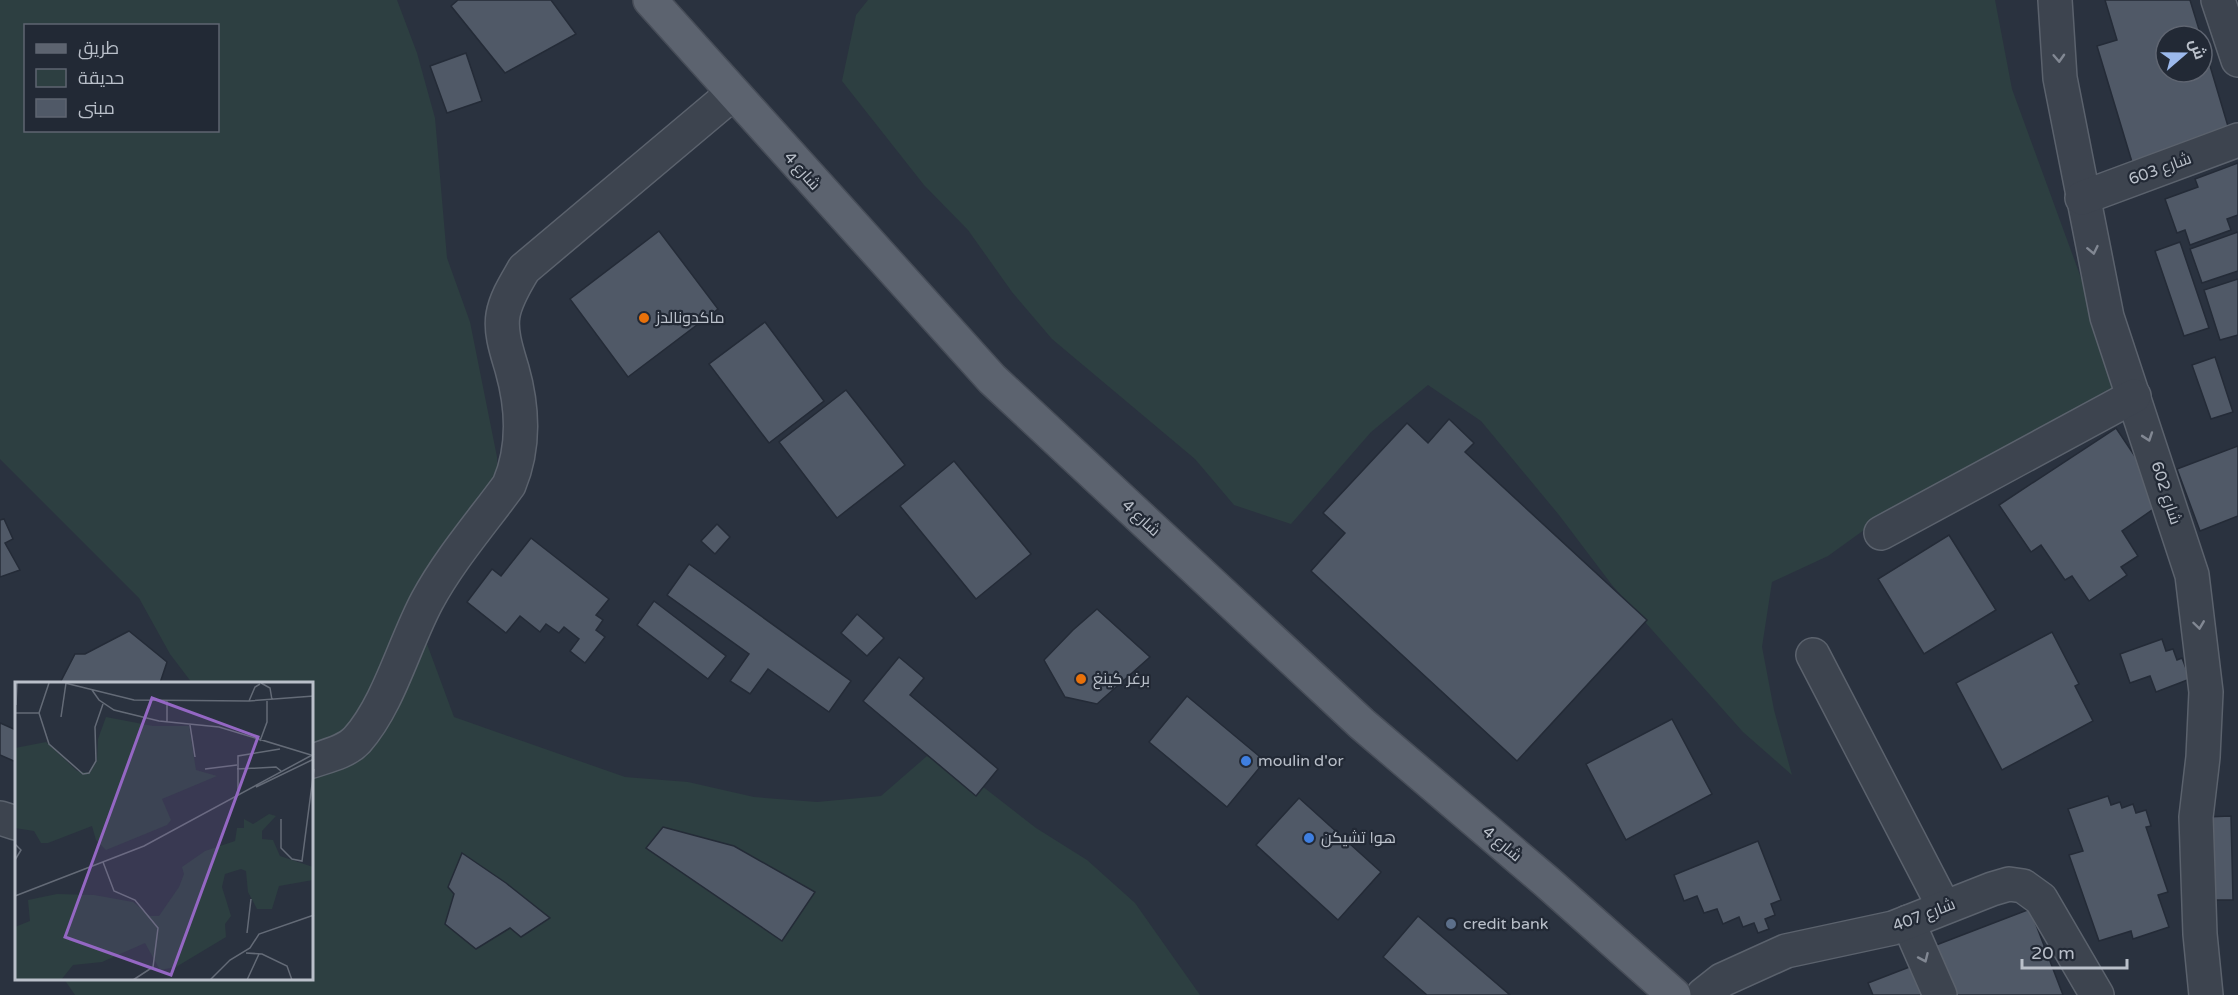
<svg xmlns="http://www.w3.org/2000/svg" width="2238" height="995" font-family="'Varela Round',Cairo,sans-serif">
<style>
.green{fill:#2d3f41;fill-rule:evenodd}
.building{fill:#505967;stroke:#242b37;stroke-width:1.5}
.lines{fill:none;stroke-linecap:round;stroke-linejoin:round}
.minor-casing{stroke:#5b626d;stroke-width:36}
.major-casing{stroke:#474d58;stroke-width:36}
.minor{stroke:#3d444f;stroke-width:33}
.major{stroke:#5c636f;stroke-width:33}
.oneway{stroke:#828893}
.food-dot{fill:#e8710a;stroke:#222935;stroke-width:2}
.shop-dot{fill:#3f7fe0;stroke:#222935;stroke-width:2}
.service-dot{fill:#5c6f8a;stroke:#222935;stroke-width:2}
.labels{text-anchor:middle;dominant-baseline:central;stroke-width:4.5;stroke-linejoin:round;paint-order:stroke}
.street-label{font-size:16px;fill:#bac0ca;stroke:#222935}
.poi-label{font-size:16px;fill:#bac0ca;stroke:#222935;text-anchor:start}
.inset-road{fill:none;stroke:#646b77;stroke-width:1.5}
.view{fill:#9467c3;fill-opacity:0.15;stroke:#9467c3;stroke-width:3}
.inset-edge{fill:none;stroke:#bac0ca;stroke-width:3}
</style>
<rect width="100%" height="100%" fill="#2a323f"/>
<g class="green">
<path d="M0,0H397L417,53L435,118L447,258L470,322L497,457L499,523L446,576L427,644L454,717L625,777L688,782L754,797L817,802L881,796L927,756L982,786L1036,828L1087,860L1135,903L1200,995H75L64,979L312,978V683H192L170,654L139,598L0,459ZM26,26H218V130H26Z"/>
<path d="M868,0H1995L2012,89L2123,393L1889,512L1828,556L1772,582L1762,647L1774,710L1792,775L1743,732L1612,585L1559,515L1481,421L1428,385L1371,432L1291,524L1234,505L1195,459L1052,339L1012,292L968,230L924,185L842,81L856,15Z"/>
</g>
<g class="building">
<path d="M458,0H551L576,34L505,73L451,6Z"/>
<path d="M2105,0H2190L2201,36H2166V72H2202V39L2230,133L2132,162L2097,46L2117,40Z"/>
<path d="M466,53L482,101L447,113L430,66Z"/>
<path d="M2238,163V215L2227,219L2231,230L2190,245L2185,230L2177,233L2165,199L2198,187L2195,179Z"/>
<path d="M659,231L718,309L628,377L570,299Z"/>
<path d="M2238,232V271L2202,283L2190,249Z"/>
<path d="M2180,242L2209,328L2184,336L2155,251Z"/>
<path d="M2238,279V335L2220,340L2204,290Z"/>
<path d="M765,322L824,401L769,443L709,364Z"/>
<path d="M2215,357L2233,412L2211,419L2192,365Z"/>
<path d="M846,390L905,465L837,518L779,442Z"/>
<path d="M1449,419L1474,443L1465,452L1647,620L1517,761L1311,571L1345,533L1323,513L1407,423L1428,443Z"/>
<path d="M2116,428L2165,501L2122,531L2138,556L2121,567L2127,575L2089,601L2072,576L2065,580L2041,545L2031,552L1999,505Z"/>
<path d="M2238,446V516L2200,531L2177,469Z"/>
<path d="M954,461L1031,554L976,599L900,506Z"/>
<path d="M4,519L13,539L5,543L20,570L0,577V520Z"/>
<path d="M717,524L730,537L715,554L701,541Z"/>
<path d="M1949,535L1996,610L1924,654L1878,579Z"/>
<path d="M531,538L609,599L596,615L603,620L596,630L605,637L585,663L570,651L579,639L564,627L559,633L546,624L540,632L520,616L506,633L467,602L492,569L501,576Z"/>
<path d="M689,564L851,681L829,712L768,669L750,694L730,681L749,654L667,595Z"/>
<path d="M654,601L726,656L708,679L637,625Z"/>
<path d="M1097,609L1150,657L1097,704L1065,697L1044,660L1073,630Z"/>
<path d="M857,614L884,638L867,656L841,633Z"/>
<path d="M129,631L167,662L160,683H60L75,654H85Z"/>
<path d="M2052,632L2079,684L2075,686L2093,721L2002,770L1956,683Z"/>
<path d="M2162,639L2166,651L2173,649L2177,660L2182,658L2190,679L2156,692L2150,676L2130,683L2120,654Z"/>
<path d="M899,657L924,678L910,695L998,769L976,796L863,701Z"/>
<path d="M1187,696L1265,761L1227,807L1149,742Z"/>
<path d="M1672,719L1712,794L1626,840L1586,764Z"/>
<path d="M0,723L16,730V762L0,755Z"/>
<path d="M2108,796L2111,805L2120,802L2122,808L2133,804L2136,813L2146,810L2151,826L2146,827L2168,892L2158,895L2169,927L2133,939L2131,931L2099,941L2069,855L2083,851L2068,809Z"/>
<path d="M1299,798L1381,872L1338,920L1256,845Z"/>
<path d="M2231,816L2233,900H2208L2205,817Z"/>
<path d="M663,827L734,846L815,892L782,941L646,848Z"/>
<path d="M1758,841L1781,900L1771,904L1775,915L1765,919L1769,929L1758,933L1754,923L1743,927L1739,917L1723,924L1717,909L1704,913L1697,896L1684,901L1674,875Z"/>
<path d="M462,853L506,883L550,918L521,937L510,928L476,949L445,924L454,894L448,887Z"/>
<path d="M2030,909L2063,995H1949L1931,947Z"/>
<path d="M1418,916L1510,995H1427L1383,957Z"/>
<path d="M1912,966L1923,995H1873L1868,983Z"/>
</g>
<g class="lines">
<defs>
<g id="minor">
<path d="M2055,0L2060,78L2107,317L2192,575L2206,692L2203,757L2196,817L2200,934L2206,995"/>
<path d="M2218,0L2238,60"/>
<path d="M2082,198L2238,140"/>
<path d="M1881,533L2134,396"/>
<path d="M1813,655L1944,907"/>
<path d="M312,761C327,756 346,752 357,740C389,704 404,644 427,601C449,560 482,522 509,485C525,447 523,408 512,369C507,352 500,332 503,315C506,298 516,283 524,269L732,94"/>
<path d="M0,818L16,823"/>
<path d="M1908,922L1940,995"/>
<path d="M1703,995L1722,980L1786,951L1893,928L1992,889L2009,884L2023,886L2041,899L2097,995"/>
</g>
<path id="major" d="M650,0L992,379L1362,724L1547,882L1674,995"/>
</defs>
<use href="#minor" class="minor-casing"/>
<use href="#major" class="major-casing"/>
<use href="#minor" class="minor"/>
<use href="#major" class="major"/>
</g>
<defs><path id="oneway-chevron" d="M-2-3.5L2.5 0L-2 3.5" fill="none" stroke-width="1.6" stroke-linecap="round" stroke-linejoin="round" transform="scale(1.5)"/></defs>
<g class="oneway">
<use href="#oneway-chevron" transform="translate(2059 58) rotate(87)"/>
<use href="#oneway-chevron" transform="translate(2093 250) rotate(78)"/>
<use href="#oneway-chevron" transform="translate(2148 437) rotate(71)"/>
<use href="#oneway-chevron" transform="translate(2199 625) rotate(82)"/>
<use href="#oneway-chevron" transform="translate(1924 958) rotate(66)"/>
</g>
<g class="food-dot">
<circle cx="644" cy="318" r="6"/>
<circle cx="1081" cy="679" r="6"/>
</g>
<g class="shop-dot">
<circle cx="1246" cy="761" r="6"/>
<circle cx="1309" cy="838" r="6"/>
</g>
<circle class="service-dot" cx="1451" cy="924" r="6"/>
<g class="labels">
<g class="street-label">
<text transform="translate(2160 169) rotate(-20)">شارع 603</text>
<text transform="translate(802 171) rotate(48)">شارع 4</text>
<text transform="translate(2166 493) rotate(72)">شارع 602</text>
<text transform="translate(1141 518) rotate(43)">شارع 4</text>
<text transform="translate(1502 844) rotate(40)">شارع 4</text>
<text transform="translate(1924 915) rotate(-21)">شارع 407</text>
</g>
<g class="poi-label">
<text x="656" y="318">ماكدونالدز</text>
<text x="1093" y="679">برغر كينغ</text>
<text x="1258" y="761">moulin d'or</text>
<text x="1321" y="838">هوا تشيكن</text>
<text x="1463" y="924">credit bank</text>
</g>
</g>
<g transform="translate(15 682)">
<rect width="298" height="298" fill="#2a323f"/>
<path d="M91,35L138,44H174L181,88L202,94L147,117L156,138L152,143L91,168L81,158L77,144L33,161H26L19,149L0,146V66L31,60L62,89L75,91L82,79L83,57ZM254,132L261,134L247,149V157L258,158L265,174L298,185V198L264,204L257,227H242L233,210L231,189L226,187L210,192L207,205L216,234L210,242L211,255L161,285L145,288L130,261L87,280L58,283L46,298H0V245L15,239L13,218L42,212L79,213L118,220L135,234H144L164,205L169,192L167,185L190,169L220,159L222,146H229V137L238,142Z" fill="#2d3f41"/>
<path class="inset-road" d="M50,1L119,18L234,19L299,14M246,1L255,6L257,18M77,8L84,18L99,28L144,39L204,45L296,73M152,19V41M234,19L240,5L245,2M1,23L2,1M0,31H24L34,1M24,31L34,62L68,92L74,91L81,79L80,45L88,22M46,35L51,1M175,43L180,75M245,59L252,40V19M190,87L222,83M222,87L261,85L266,89M241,105L299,77M223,114V74L265,67M266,137V166L277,177L287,179L299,87M0,162L6,168L0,178M88,180L99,209L120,218L143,246L138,285L118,298M0,214L129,164L299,72M232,251L236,217M231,271L247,272L272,284L277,298M195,298L215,278L235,266L244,252L299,233M232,298L244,272"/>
<path class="view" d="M137,16L243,55L156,293L50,255Z"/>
<rect width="298" height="298" class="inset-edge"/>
</g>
<rect x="24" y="24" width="195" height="108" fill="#222935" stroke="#5f6571" stroke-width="1.5"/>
<rect x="36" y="44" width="30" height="9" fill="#5c636f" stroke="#5f6571" stroke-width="1.5"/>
<text x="78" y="54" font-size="18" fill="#bac0ca">طريق</text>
<rect x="36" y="69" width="30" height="18" fill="#2d3f41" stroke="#5f6571" stroke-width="1.5"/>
<text x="78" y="84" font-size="18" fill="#bac0ca">حديقة</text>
<rect x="36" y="99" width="30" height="18" fill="#505967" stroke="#5f6571" stroke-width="1.5"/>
<text x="78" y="114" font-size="18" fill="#bac0ca">مبنى</text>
<g transform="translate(2184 54) rotate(70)"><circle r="28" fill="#222935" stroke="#5f6571" stroke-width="1.5"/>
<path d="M0-4.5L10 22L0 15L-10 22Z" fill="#9cb9ec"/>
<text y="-9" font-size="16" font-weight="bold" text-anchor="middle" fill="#bac0ca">ش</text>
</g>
<path d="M2022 959v9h105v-9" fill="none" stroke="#bac0ca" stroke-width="3"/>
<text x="2031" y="959" font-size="18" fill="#bac0ca" stroke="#222935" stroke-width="4.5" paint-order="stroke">20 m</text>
</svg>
